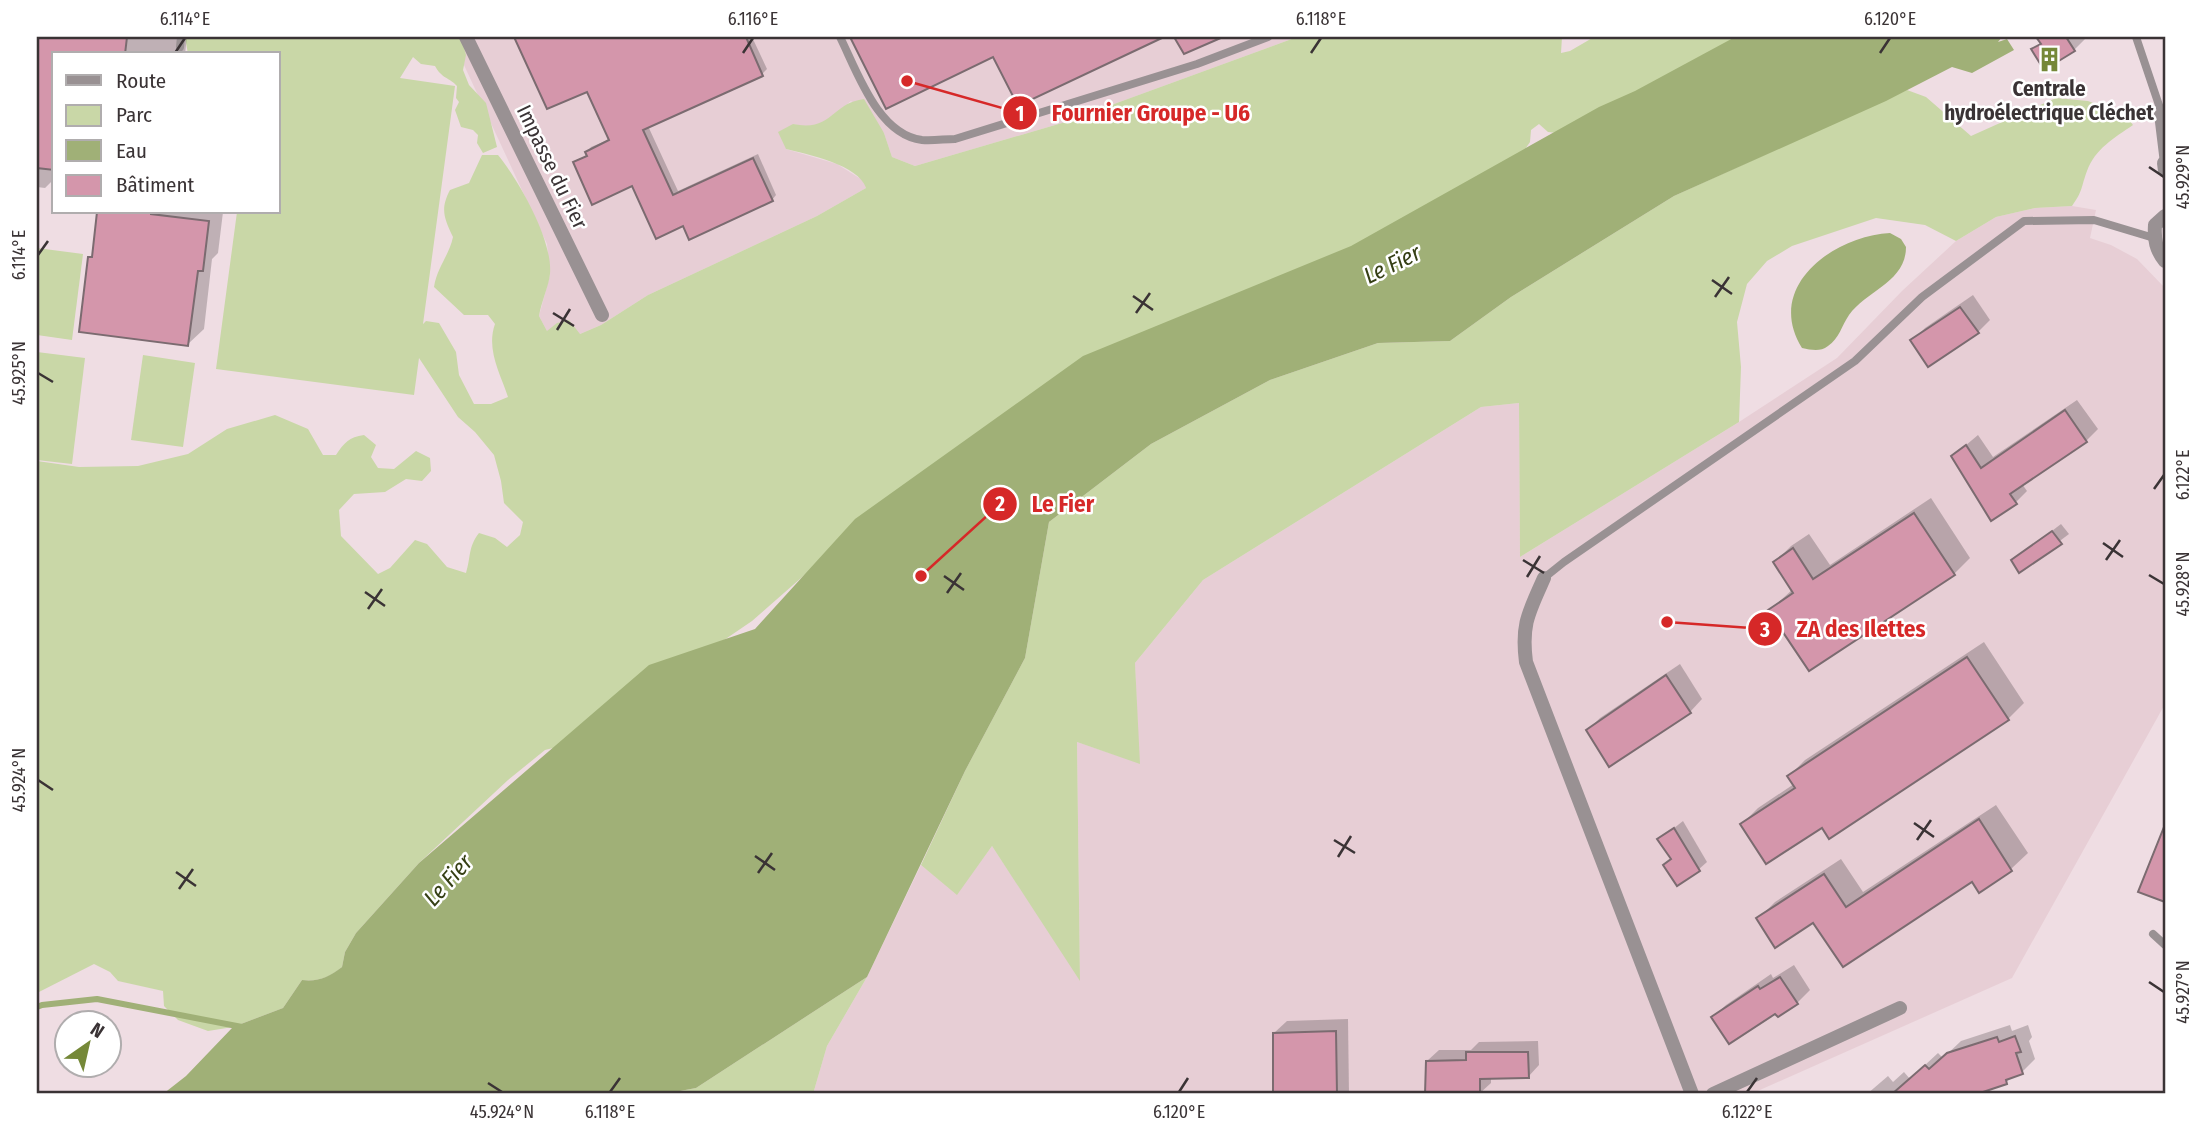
<svg xmlns="http://www.w3.org/2000/svg" width="2202" height="1131" font-family="'Fira Sans Condensed',sans-serif">
<style>
.built{fill:#e7ced5}
.green{fill:#c9d7a7}
.water{fill:#a0b077}
.shadow{fill:#0003}
.lines{fill:none;stroke-linecap:round;stroke-linejoin:round}
.stream{stroke:#a0b077;stroke-width:6}
.building{fill:#d496ab;stroke:#7b6b70;stroke-width:2}
.lane{stroke:#999193;stroke-width:8}
.street{stroke:#999193;stroke-width:14}
.ticks{fill:none;stroke:#3a3335;stroke-width:2.5}
.labels{text-anchor:middle;dominant-baseline:central;stroke-width:5;stroke-linejoin:round;paint-order:stroke}
.poi-label{font-size:21px;font-weight:bold;fill:#3a3335;stroke:#fff}
.street-label{font-size:21px;fill:#3a3335;stroke:#fff}
.water-label{font-size:23px;font-style:italic;fill:#353f14;stroke:#fff}
.leader{fill:none;stroke:#d62828;stroke-width:2.5}
.callout-dot{fill:#d62828;stroke:#fff;stroke-width:2.5}
.mark-label{font-size:21px;text-anchor:middle;font-weight:bold;fill:#fff}
.callout-label{font-size:23px;text-anchor:middle;font-weight:bold;fill:#d62828;stroke:#fff;stroke-width:5;stroke-linejoin:round;paint-order:stroke}
.neatline{fill:none;stroke:#3a3335;stroke-width:2.5}
.ticks-label{font-size:18px;text-anchor:middle;fill:#3a3335}
</style>
<rect width="100%" height="100%" fill="#efdde3"/>
<g class="built">
<path d="M451,37H1297L1062,123L915,166L892,157L884,133L851,101L823,124L807,127L793,124L786,149L837,164L864,181L866,188L817,216L648,295L601,325L580,334L547,331L539,316L550,275L547,244Z"/>
<path d="M2072,206L2096,210L2090,238L2111,245L2137,259L2165,288V704L2012,978L1751,1094H813L827,1046L867,977L921,865L957,894L992,846L1080,979L1077,742L1139,763L1135,663L1203,580L1481,407L1519,403L1520,557L1739,422L1837,358L1902,291L1956,241L1996,217L2035,208Z"/>
</g>
<g class="green">
<path d="M185,37H461L466,55L463,70L469,85L486,103L497,147L483,153L477,143L478,135L473,130L461,127L455,110L459,102L456,98L457,86C449,77 442,79 435,66L421,64L413,57L400,78L455,86L423,324L426,321L439,323L456,352L459,375L474,404H491L508,397C500,373 486,349 495,324L488,315H464L434,287C437,267 449,256 453,237C444,218 440,209 450,190L469,183L482,155H498C519,181 553,240 550,274C549,285 541,303 539,316L547,331L557,323L569,320L580,334L601,325L648,295L817,216L866,188C859,165 807,154 786,149L778,132L793,124C833,132 831,103 864,99L884,133L892,157L915,166L1062,123L1297,37H1562L1561,53L1570,51L1594,37H1736L1566,134L1548,132L1539,124L1531,130L1530,142L1521,155L809,571L752,621L573,743L545,750L508,780L419,863L356,933L345,952L342,967C330,977 318,982 302,980L283,1008L233,1027L208,1031L178,1020L164,1006L163,991L118,981L110,972L94,964L37,993V461L79,467L138,466L188,454L227,429L275,415L308,429L323,455H336C344,443 349,437 364,435L376,445L371,457L378,468L394,469L416,451L430,458L431,471L422,481L406,479L385,492L354,494L339,510L341,536L378,574L390,568L415,540L427,544L447,567L466,573C471,557 468,547 479,533L495,538L507,547L520,535L523,522L504,503L501,481L494,455L475,432L458,417L419,358L414,395L216,369L237,212H278V54H188Z"/>
<path d="M1907,90L1926,97L1971,136L2056,98L2088,101L2126,116L2133,125C2114,138 2095,149 2087,171C2081,187 2083,191 2072,206L2035,208L1996,217L1956,241L1925,225L1876,218L1792,246L1767,261L1747,284L1737,322L1741,367L1739,422L1520,557L1519,403L1481,407L1203,580L1135,663L1140,764L1077,742L1080,981L992,846L957,895L921,865L965,771L1025,658L1049,522L1151,444L1270,380L1378,343L1450,341L1511,297L1674,196Z"/>
<path d="M37,248L83,254L72,340L37,335Z"/>
<path d="M37,352L85,358L72,464L37,460Z"/>
<path d="M143,355L195,363L183,447L131,440Z"/>
<path d="M867,977L827,1046L813,1094H664L696,1088Z"/>
</g>
<g class="water">
<path d="M1735,37H2002L1998,42L2007,39L2014,50L1972,73L1952,67L1886,101L1674,196L1511,297L1450,341L1378,343L1270,380L1151,444L1049,522L1025,658L965,771L867,977L696,1088L664,1094H163L186,1076L233,1027L283,1008L302,980C318,982 329,977 342,967L345,952L356,933L419,863L649,665L755,629L855,519L1083,356L1351,246L1599,107L1635,91Z"/>
<path d="M1890,233L1901,239L1906,247C1906,282 1867,290 1849,315C1842,325 1839,339 1828,346C1820,352 1812,350 1802,348C1764,287 1833,236 1890,233Z"/>
</g>
<g class="shadow">
<path d="M37,37H187L185,54H54V179L45,188L37,187Z"/>
<path d="M516,37H752L767,69L762,74L648,126L678,191L758,154L776,195L772,200L684,224L633,184L575,163L588,154L587,152L591,147L610,139L588,89L548,107Z"/>
<path d="M852,37H1159L1019,103L994,54L887,107Z"/>
<path d="M2041,37H2084L2085,39L2074,50H2034L2041,42L2040,39Z"/>
<path d="M99,212H223L218,253L212,259L204,329L188,344L90,258L94,254Z"/>
<path d="M1973,295L1990,320L1978,332L1912,341L1925,328Z"/>
<path d="M2077,400L2098,429L2086,441L2022,484L2027,491L2015,503L1953,456L1978,435L1993,457Z"/>
<path d="M1931,498L1970,558L1954,574L1770,610L1793,589L1775,562L1791,546L1809,534L1830,565Z"/>
<path d="M2061,524L2069,534L2020,571L2013,561Z"/>
<path d="M1984,642L2024,703L2008,719L1822,826L1742,824L1758,808L1794,784L1789,776L1805,760Z"/>
<path d="M1680,664L1702,699L1690,712L1588,730L1600,718Z"/>
<path d="M1996,805L2028,853L2011,869L1980,890L1972,879L1814,921L1759,918L1775,902L1841,859L1863,892Z"/>
<path d="M1683,821L1707,862L1698,870L1659,840Z"/>
<path d="M1794,965L1810,990L1797,1003L1776,1012L1713,1017L1726,1005L1771,974L1773,978Z"/>
<path d="M1348,1019L1349,1094H1275L1274,1033L1287,1021Z"/>
<path d="M2010,1025L2012,1031L2028,1025L2032,1037L2029,1041L2035,1059L2022,1072L2013,1075L2006,1082L1971,1094H1867L1888,1076L1893,1082L1904,1072L1910,1079L1938,1053L1943,1058L1961,1041Z"/>
<path d="M1538,1041L1539,1065L1528,1077H1491V1083L1479,1094H1427V1061L1439,1050H1471L1479,1042Z"/>
</g>
<g class="lines">
<path class="stream" d="M37,1007L42,1005L97,999L242,1027"/>
</g>
<g class="building">
<path d="M37,37H127L125,54H54V170L37,168Z"/>
<path d="M514,37H746L763,76L643,130L673,195L753,158L773,201L689,240L683,226L656,239L632,186L592,205L573,162L587,156L585,152L609,140L587,92L547,109Z"/>
<path d="M850,37H1164L1018,106L993,57L886,109Z"/>
<path d="M1174,37H1223L1184,54Z"/>
<path d="M2036,37H2066L2075,51L2044,70L2031,49L2041,44Z"/>
<path d="M97,212H151V214L209,221L203,271H198L188,346L79,332L88,257H92Z"/>
<path d="M1960,307L1979,333L1928,367L1910,340Z"/>
<path d="M2065,410L2087,442L2010,494L2017,504L1991,521L1951,456L1966,445L1981,468Z"/>
<path d="M1914,513L1955,575L1809,671L1768,610L1793,593L1773,562L1793,548L1813,579Z"/>
<path d="M2052,531L2062,544L2019,573L2011,560Z"/>
<path d="M1967,657L2009,720L1829,839L1822,828L1766,864L1740,824L1795,788L1787,776Z"/>
<path d="M1666,675L1691,713L1609,767L1586,730Z"/>
<path d="M1979,819L2012,871L1979,893L1972,882L1843,967L1813,923L1775,948L1756,918L1824,874L1846,907Z"/>
<path d="M2164,827H2165V902L2138,892Z"/>
<path d="M1674,828L1700,871L1677,886L1663,865L1671,859L1657,839Z"/>
<path d="M1780,977L1798,1004L1778,1017L1775,1014L1729,1044L1711,1017L1758,986L1760,989Z"/>
<path d="M1336,1031L1337,1094H1273V1033Z"/>
<path d="M2015,1036L2021,1052L2016,1053L2023,1074L2006,1080L2007,1084L1977,1094H1892L1925,1065L1929,1069L1947,1053L1997,1037L1999,1042Z"/>
<path d="M1466,1052H1528L1529,1078L1480,1079V1094H1425L1426,1061L1466,1060Z"/>
</g>
<g class="lines">
<g class="lane">
<path d="M840,37C857,71 878,135 922,140C933,141 945,139 955,139L1197,64L1268,37"/>
<path d="M2136,37L2165,123"/>
<path d="M180,47L181,37"/>
<path d="M2158,114L2164,163"/>
<path d="M1544,578L1564,562L1855,361L1922,297L2024,221L2094,220L2154,238"/>
<path d="M2153,934L2165,945"/>
</g>
<g class="street">
<path d="M466,37L602,315"/>
<path d="M2164,163L2165,171"/>
<path d="M2165,216L2155,225C2154,240 2156,250 2165,261"/>
<path d="M1544,578C1529,612 1521,624 1526,662L1692,1094"/>
<path d="M1713,1094L1900,1008"/>
</g>
</g>
<path class="ticks" d="M175,53L185,38M743,53L753,38M1311,53L1321,38M1880,53L1890,38M2149,167L2164,177M38,255L48,241M1712,280L1732,294M1133,296L1153,310M1715,297L1729,277M553,313L574,326M1136,313L1150,293M557,330L570,309M38,373L53,382M2154,489L2164,475M2103,543L2123,557M1523,560L1544,573M2106,560L2120,540M2149,575L2164,584M944,576L964,590M1527,577L1540,556M365,592L385,606M947,593L961,573M368,609L382,589M38,780L53,790M1914,823L1934,837M1334,840L1355,853M1917,840L1931,820M755,856L775,870M1338,857L1351,836M176,872L196,886M758,873L772,853M179,889L193,869M2149,982L2164,992M488,1083L502,1092M610,1092L620,1078M1179,1092L1188,1078M1747,1092L1757,1078"/>
<defs>
<symbol id="building-bare" viewBox="-9 -9 18 18"><path d="M-4-6H4V6H1V3H-1V6H-4ZM-2.5-4.3h1.7v1.8h-1.7ZM.8-4.3h1.7v1.8H.8ZM-2.5-1h1.7V.8h-1.7ZM.8-1h1.7V.8H.8Z" fill="#758838" stroke="#fff" stroke-width="2.5" paint-order="stroke"/></symbol>
</defs>
<g fill-rule="evenodd">
<use href="#building-bare" x="2032" y="42" width="35" height="35"/>
</g>
<g class="labels">
<g class="poi-label">
<text x="2049" y="89">Centrale<tspan x="2049" dy="24">hydroélectrique Cléchet</tspan></text>
</g>
<g class="street-label">
<text transform="translate(552 167) rotate(64)">Impasse du Fier</text>
</g>
<g class="water-label">
<text transform="translate(1392 264) rotate(-26)">Le Fier</text>
<text transform="translate(448 880) rotate(-48)">Le Fier</text>
</g>
</g>
<path class="leader" d="M907 81L1020 113M921 576L1000 504M1667 622L1765 629"/>
<g class="callout-dot">
<circle cx="907" cy="81" r="7"/>
<circle cx="921" cy="576" r="7"/>
<circle cx="1667" cy="622" r="7"/>
<circle cx="1020" cy="113" r="18"/>
<circle cx="1000" cy="504" r="18"/>
<circle cx="1765" cy="629" r="18"/>
</g>
<g class="mark-label">
<text x="1020" y="121">1</text>
<text x="1000" y="511">2</text>
<text x="1765" y="637">3</text>
</g>
<g class="callout-label">
<text x="1151" y="121">Fournier Groupe - U6</text>
<text x="1063" y="512">Le Fier</text>
<text x="1861" y="637">ZA des Ilettes</text>
</g>
<rect width="2202" height="1131" fill="none" stroke="#ffffff" stroke-width="77"/>
<rect x="52" y="52" width="228" height="161" fill="#ffffff" stroke="#b0adae" stroke-width="2"/>
<rect x="66" y="75" width="35" height="10" fill="#999193" stroke="#b0adae" stroke-width="2"/>
<text x="116" y="88" font-size="21" fill="#3a3335">Route</text>
<rect x="66" y="105" width="35" height="21" fill="#c9d7a7" stroke="#b0adae" stroke-width="2"/>
<text x="116" y="122" font-size="21" fill="#3a3335">Parc</text>
<rect x="66" y="140" width="35" height="21" fill="#a0b077" stroke="#b0adae" stroke-width="2"/>
<text x="116" y="158" font-size="21" fill="#3a3335">Eau</text>
<rect x="66" y="175" width="35" height="21" fill="#d496ab" stroke="#b0adae" stroke-width="2"/>
<text x="116" y="192" font-size="21" fill="#3a3335">Bâtiment</text>
<g transform="translate(88 1044) rotate(34)"><circle r="33" fill="#ffffff" stroke="#b0adae" stroke-width="2"/>
<path d="M0-5L12 26L0 18L-12 26Z" fill="#758838"/>
<text y="-10" font-size="19" font-weight="bold" text-anchor="middle" fill="#3a3335">N</text>
</g>
<rect x="38" y="38" width="2126" height="1054" class="neatline"/>
<g class="ticks-label">
<text x="185" y="25">6.114°E</text>
<text x="753" y="25">6.116°E</text>
<text x="1321" y="25">6.118°E</text>
<text x="1890" y="25">6.120°E</text>
<text transform="translate(2183 177) rotate(-90)" y="6">45.929°N</text>
<text transform="translate(19 255) rotate(-90)" y="6">6.114°E</text>
<text transform="translate(19 373) rotate(-90)" y="6">45.925°N</text>
<text transform="translate(2183 475) rotate(-90)" y="6">6.122°E</text>
<text transform="translate(2183 584) rotate(-90)" y="6">45.928°N</text>
<text transform="translate(19 780) rotate(-90)" y="6">45.924°N</text>
<text transform="translate(2183 992) rotate(-90)" y="6">45.927°N</text>
<text x="502" y="1118">45.924°N</text>
<text x="610" y="1118">6.118°E</text>
<text x="1179" y="1118">6.120°E</text>
<text x="1747" y="1118">6.122°E</text>
</g>
</svg>
